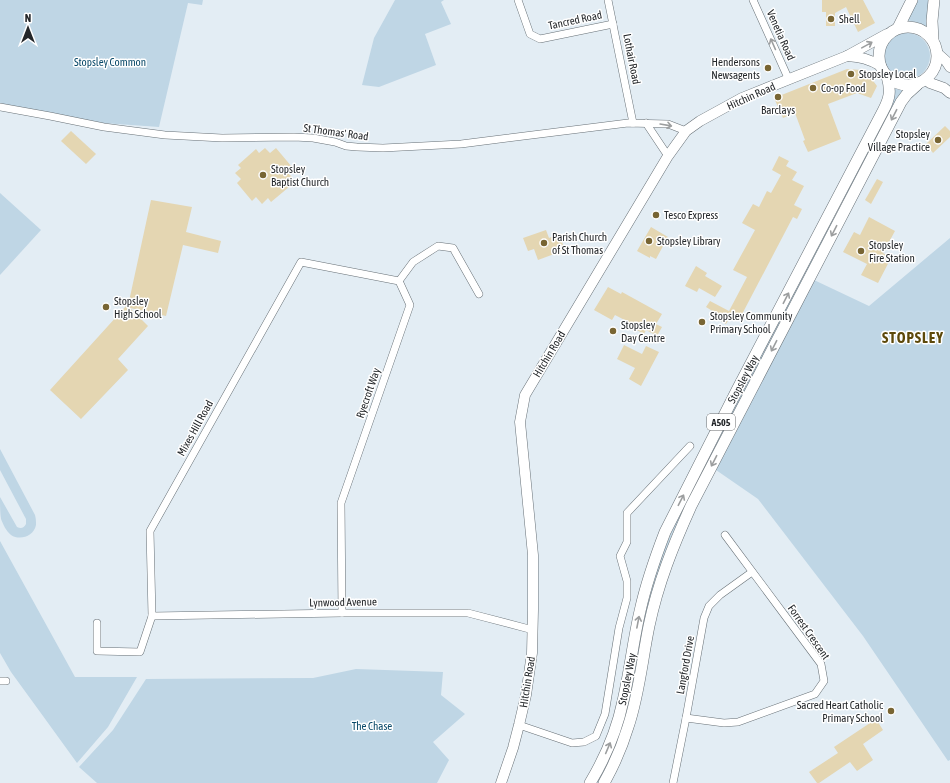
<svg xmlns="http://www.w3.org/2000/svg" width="950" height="783" font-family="'Asap Condensed',sans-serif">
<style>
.green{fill:#bfd6e5}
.building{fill:#e4d6b2}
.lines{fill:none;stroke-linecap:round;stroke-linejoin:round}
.street-casing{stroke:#677076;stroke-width:8}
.secondary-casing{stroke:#677076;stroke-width:11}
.primary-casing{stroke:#677076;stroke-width:12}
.street{stroke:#fff;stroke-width:7}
.secondary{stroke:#fff;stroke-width:10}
.primary{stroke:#fff;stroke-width:11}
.oneway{stroke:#9c9e9f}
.poi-dot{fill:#786533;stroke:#fff;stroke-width:1.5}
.labels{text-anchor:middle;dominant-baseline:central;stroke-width:3;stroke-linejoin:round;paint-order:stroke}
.shield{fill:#fff;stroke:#66686a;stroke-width:1}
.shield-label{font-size:10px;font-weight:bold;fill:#24272a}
.poi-label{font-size:11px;fill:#24272a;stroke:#fff;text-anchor:start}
.street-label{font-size:11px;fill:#24272a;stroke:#fff}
.park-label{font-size:11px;fill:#094969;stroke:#fff}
.district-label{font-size:15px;font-weight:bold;letter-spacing:1px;fill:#5d490a;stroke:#fff}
</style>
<rect width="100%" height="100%" fill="#e3edf4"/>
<g class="green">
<path d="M0,0H203L202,5L188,3L159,127L103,123L0,104Z"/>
<path d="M395,0H444L441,2L451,24L425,34L436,65L379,87L362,85L374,38Z"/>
<path d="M918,0H930L928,28L919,23L907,20Z"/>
<circle cx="907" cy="56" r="23"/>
<path d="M894,88L903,91L845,200L842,199Z"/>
<path d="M0,193L41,230L0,275Z"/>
<path d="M832,220L835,221L694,491L673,532L663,557L654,585L627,717L610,760L598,783H595L661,557L677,520L714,446Z"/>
<path d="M950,238V760L948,761L863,636L758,499L716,470L788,325L814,280L869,306Z"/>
<path d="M0,449L35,515C36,519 36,521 36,525C34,536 20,541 11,535C6,531 3,524 1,519C0,513 0,503 0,497L17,527C21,529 24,528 26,524V519L0,470Z"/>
<path d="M0,541L75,677H137L108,727L77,763L43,716L11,672L0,653Z"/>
<path d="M356,669L443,672L441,695L465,714L433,742L449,760L437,783H97L79,767L113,730L146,679L313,678Z"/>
</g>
<g class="building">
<path d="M822,0H863L875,23L858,32L846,7L835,13V26H826V12H822Z"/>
<path d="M847,69L862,70L868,74L877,86L871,98L857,93L828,104L841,139L808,152L803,141L805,140L795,113L783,118L774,98Z"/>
<path d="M945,126L950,131V137L933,153L926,144Z"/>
<path d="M71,131L96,154L86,164L61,141Z"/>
<path d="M265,148L270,153L276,148L292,167L287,172L292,177L285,183L289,187L271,202L268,198L262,204L256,197L252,201L237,183L241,179L235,173L241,168L238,165L256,149L259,153Z"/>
<path d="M779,156L789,161L786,166L797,172L792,180L804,186L794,205L802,209L797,219L793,217L739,320L731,316L726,324L712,316L714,312L706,307L710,301L729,311L747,277L733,270L755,230L742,223L753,204L759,207L767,191L771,193L781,175L772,170Z"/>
<path d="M877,179L883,182L871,204L865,200Z"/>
<path d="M151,200L192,207L186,232L221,241L218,253L183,245L166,316L130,308L148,326L118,359L128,370L81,419L50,390L127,305L128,306Z"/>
<path d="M869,217L895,231L883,253L891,258L878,283L861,275L867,264L843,252L854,232L860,235Z"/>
<path d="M651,227L668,237L656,259L650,256V258L637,251Z"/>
<path d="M546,230L549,238L559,234L565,250L538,260L534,249L528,251L523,238Z"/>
<path d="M696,266L707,273L705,276L722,286L715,297L699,288L697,292L685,286Z"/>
<path d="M608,287L621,294L622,292L662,314L656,324L662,327L657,336L646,330L644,334L633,328L634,325L615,315L612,320L594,310Z"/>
<path d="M624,345L642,354L646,346L659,352L641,386L629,379L635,368L617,359Z"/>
<path d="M876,719L883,730L863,744L873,760L857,771L850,762L819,783H817L809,772L838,753L834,747Z"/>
</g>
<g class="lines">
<defs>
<g id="street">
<path d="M518,0L530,34L540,39L613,24"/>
<path d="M608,0L633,123"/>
<path d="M753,0L789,80"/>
<path d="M0,107L50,116L104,127L165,135L222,138L294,137L313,138L335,142L346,146L357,147L383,148L461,144L628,123L668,124L686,131"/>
<path d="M646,123L668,156"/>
<path d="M399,281L413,262L438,246L453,248L479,294"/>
<path d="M152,616L342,613H468L533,630"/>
<path d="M97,623V651L140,652L152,616L150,531L301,262L399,281L410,305L341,503L342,613"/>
<path d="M0,681H6"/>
<path d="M686,718L724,723L738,722L815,694L824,681L821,664L725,535"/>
<path d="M519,725L572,743L584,742L596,736L605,714L619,628L627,598V581L620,556L627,542V513L690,446"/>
<path d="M673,783L686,718L704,618L709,606L720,595L752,572"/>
</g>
<g id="secondary">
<path d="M937,53L946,61L950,67"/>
<path d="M847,56C861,57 869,59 881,66"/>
<path d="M926,80L930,83L944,88L950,93"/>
<path d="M501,783L513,748L519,725L526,695L532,653L533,610V555L520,422L525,395L668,156L686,131L700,121L742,98L847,56L887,34"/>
</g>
<g id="primary">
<circle cx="908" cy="56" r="29"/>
<path d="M898,28L912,0"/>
<path d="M933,40L932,21L934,0"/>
<path d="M590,783C605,758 617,730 623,701C630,671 633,641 640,611C646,584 655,558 665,532L737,390L883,111C890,98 891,91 887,76"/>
<path d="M604,783C614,765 622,747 628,727C639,695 642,660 649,626C658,583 673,546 691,506L901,102L907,94L917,85"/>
</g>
</defs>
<use href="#street" class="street-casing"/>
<use href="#secondary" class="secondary-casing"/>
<use href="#primary" class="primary-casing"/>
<use href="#street" class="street"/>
<use href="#secondary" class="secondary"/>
<use href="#primary" class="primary"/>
</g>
<defs><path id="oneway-shaft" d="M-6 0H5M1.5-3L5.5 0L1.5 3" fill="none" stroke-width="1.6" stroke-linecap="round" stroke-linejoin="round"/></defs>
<g class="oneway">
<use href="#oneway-shaft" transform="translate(773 44) rotate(-114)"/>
<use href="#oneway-shaft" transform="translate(867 45) rotate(-29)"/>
<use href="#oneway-shaft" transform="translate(894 115) rotate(117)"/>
<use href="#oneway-shaft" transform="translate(666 125) rotate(10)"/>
<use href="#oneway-shaft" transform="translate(834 231) rotate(117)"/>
<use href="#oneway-shaft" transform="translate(786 298) rotate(-63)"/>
<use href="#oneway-shaft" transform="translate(774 346) rotate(117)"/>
<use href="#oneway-shaft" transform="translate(714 461) rotate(117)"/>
<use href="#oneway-shaft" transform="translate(681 500) rotate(-63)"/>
<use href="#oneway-shaft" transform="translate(638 622) rotate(-79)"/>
<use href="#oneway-shaft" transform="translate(608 748) rotate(-67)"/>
</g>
<g class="poi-dot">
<circle cx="831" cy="19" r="4"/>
<circle cx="768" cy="68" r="4"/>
<circle cx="851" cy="74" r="4"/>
<circle cx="813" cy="88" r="4"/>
<circle cx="778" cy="97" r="4"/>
<circle cx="938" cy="140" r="4"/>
<circle cx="263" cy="175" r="4"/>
<circle cx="656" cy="215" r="4"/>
<circle cx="649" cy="241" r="4"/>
<circle cx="544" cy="243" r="4"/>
<circle cx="861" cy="251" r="4"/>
<circle cx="106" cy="307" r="4"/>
<circle cx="702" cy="322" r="4"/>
<circle cx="613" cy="331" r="4"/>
<circle cx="891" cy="711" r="4"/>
</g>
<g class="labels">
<rect class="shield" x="707" y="414" width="28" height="16" rx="3"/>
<g class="shield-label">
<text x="721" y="422">A505</text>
</g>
<g class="poi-label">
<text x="839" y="19">Shell</text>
<text x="760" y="62" text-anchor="end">Hendersons<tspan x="760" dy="13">Newsagents</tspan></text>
<text x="859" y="74">Stopsley Local</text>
<text x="821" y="88">Co-op Food</text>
<text x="778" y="110" text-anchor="middle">Barclays</text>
<text x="930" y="134" text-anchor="end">Stopsley<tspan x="930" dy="13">Village Practice</tspan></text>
<text x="271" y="169">Stopsley<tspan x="271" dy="13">Baptist Church</tspan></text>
<text x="664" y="215">Tesco Express</text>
<text x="552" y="237">Parish Church<tspan x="552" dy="13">of St Thomas</tspan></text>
<text x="657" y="241">Stopsley Library</text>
<text x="869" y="245">Stopsley<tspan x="869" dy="13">Fire Station</tspan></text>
<text x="114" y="301">Stopsley<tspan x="114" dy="13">High School</tspan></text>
<text x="710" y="316">Stopsley Community<tspan x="710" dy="13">Primary School</tspan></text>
<text x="621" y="325">Stopsley<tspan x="621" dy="13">Day Centre</tspan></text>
<text x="883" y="705" text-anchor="end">Sacred Heart Catholic<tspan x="883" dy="13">Primary School</tspan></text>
</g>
<g class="street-label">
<text transform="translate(575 20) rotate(-12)">Tancred Road</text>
<text transform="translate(781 35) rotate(66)">Venetia Road</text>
<text transform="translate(632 59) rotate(79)">Lothair Road</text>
<text transform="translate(751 96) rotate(-24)">Hitchin Road</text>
<text transform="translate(336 132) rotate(8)">St Thomas' Road</text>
<text transform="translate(549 354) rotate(-59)">Hitchin Road</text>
<text transform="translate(743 379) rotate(-62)">Stopsley Way</text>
<text transform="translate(368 393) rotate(-71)">Ryecroft Way</text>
<text transform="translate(195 428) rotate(-61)">Mixes Hill Road</text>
<text transform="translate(343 602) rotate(-1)">Lynwood Avenue</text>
<text transform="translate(809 632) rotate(55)">Forrest Crescent</text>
<text transform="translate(685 665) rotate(-80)">Langford Drive</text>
<text transform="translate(627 679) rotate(-79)">Stopsley Way</text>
<text transform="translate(527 682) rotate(-81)">Hitchin Road</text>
</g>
<g class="park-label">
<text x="110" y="62">Stopsley Common</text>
<text x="372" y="726">The Chase</text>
</g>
<g class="district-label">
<text x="913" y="337">STOPSLEY</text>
</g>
</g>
<g transform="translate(28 28)" stroke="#ffffff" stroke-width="3" paint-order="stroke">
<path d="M0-3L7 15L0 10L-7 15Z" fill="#24272a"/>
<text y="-6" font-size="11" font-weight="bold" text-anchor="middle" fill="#24272a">N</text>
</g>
</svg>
